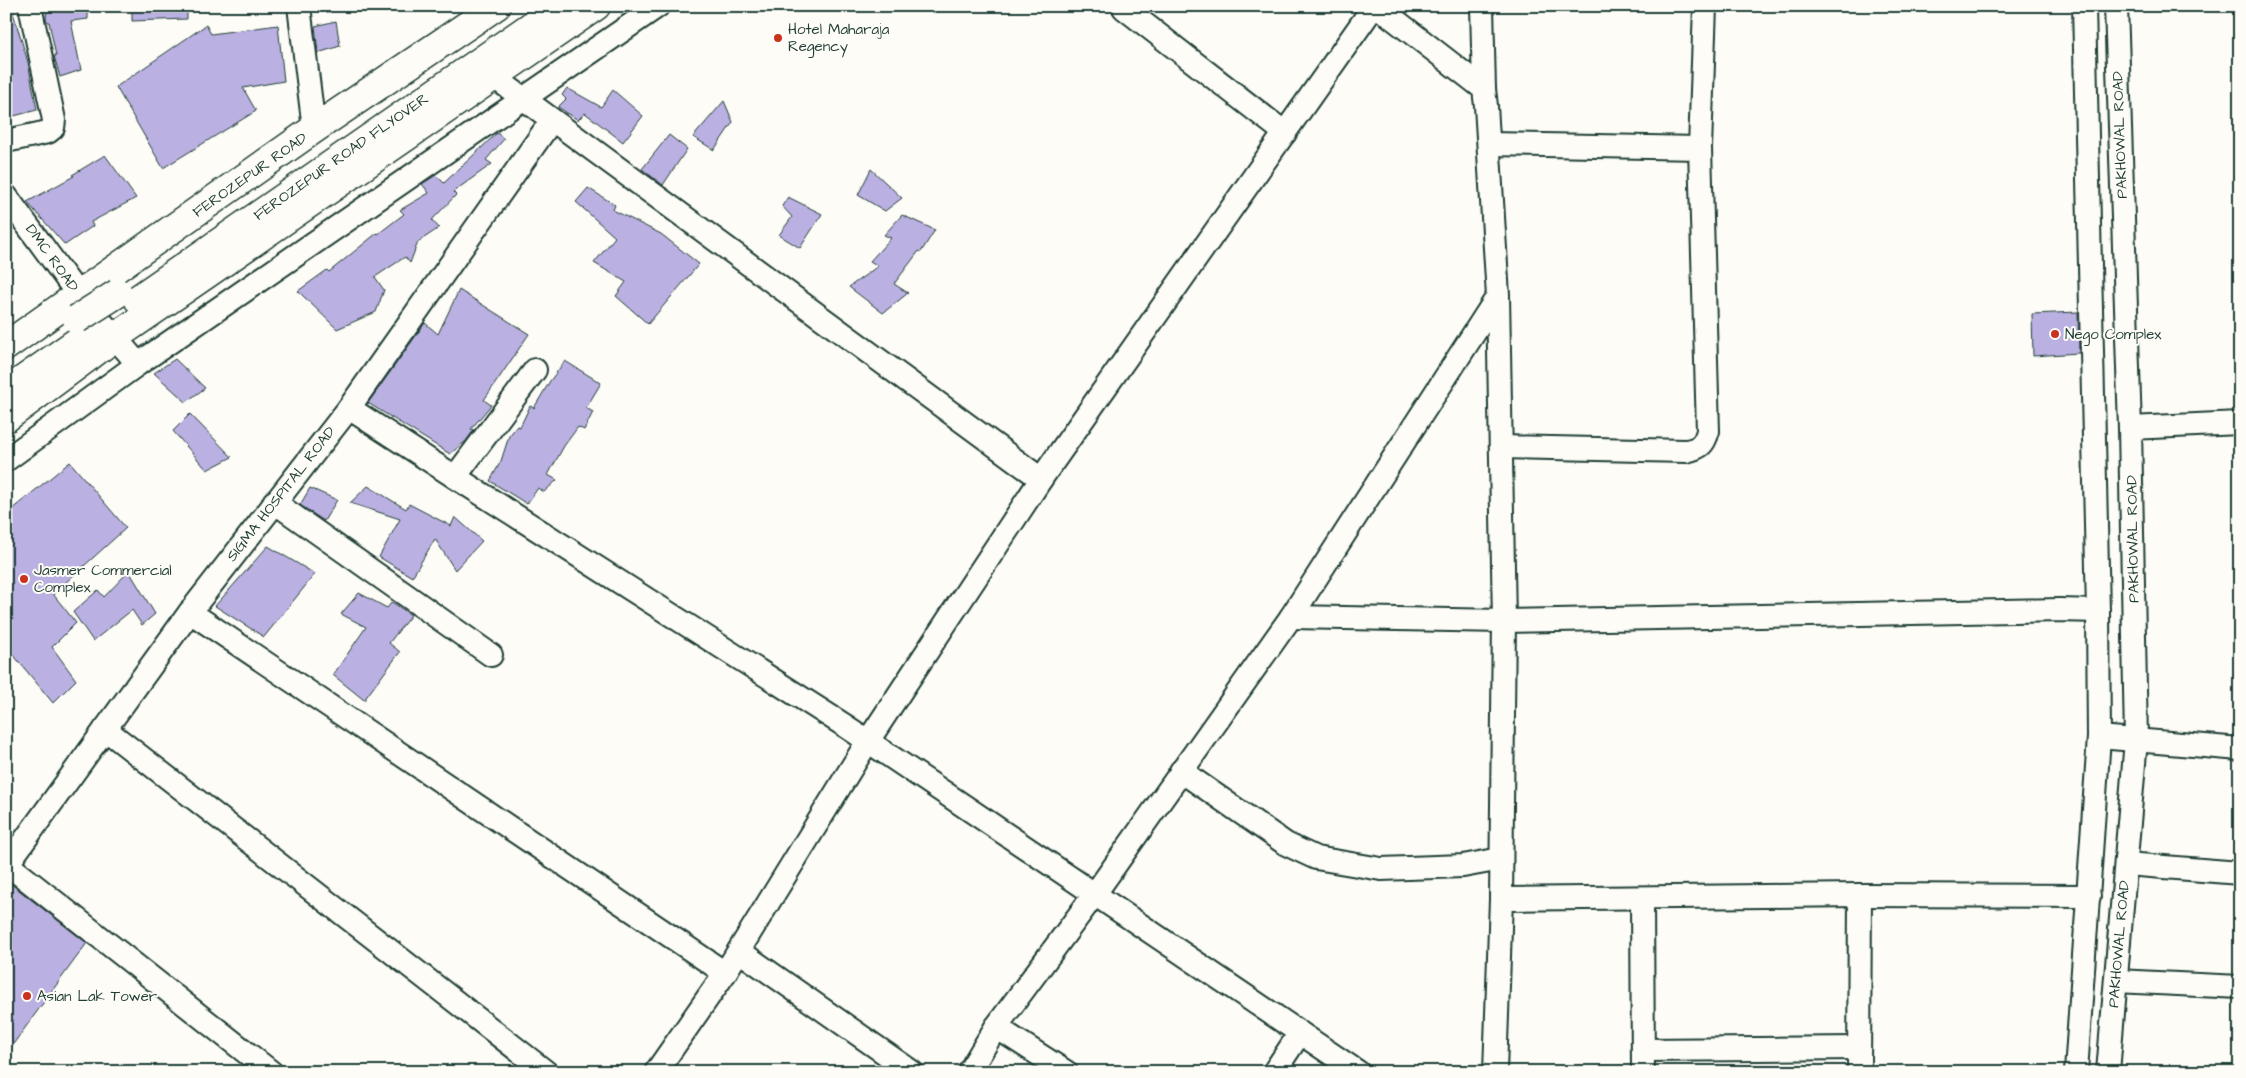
<svg xmlns="http://www.w3.org/2000/svg" width="2246" height="1078" font-family="'Architects Daughter',sans-serif">
<style>
.building{fill:#bab0e1;stroke:#1f3d34}
.lines{fill:none;stroke-linecap:round;stroke-linejoin:round}
.minor-casing{stroke:#1f3d34;stroke-width:26}
.major-casing{stroke:#1f3d34;stroke-width:31}
.minor{stroke:#fdfcf7;stroke-width:22}
.major{stroke:#fdfcf7;stroke-width:28}
.major-bridge-casing{stroke:#1f3d34;stroke-width:31;stroke-linecap:butt}
.major-bridge{stroke:#fdfcf7;stroke-width:28}
.poi-dot{fill:#c8321e;stroke:#fdfcf7;stroke-width:2}
.labels{text-anchor:middle;dominant-baseline:central;stroke-width:4;stroke-linejoin:round;paint-order:stroke}
.poi-label{font-size:15px;fill:#1f3d34;stroke:#fdfcf7;text-anchor:start}
.street-label{font-size:15px;fill:#1f3d34;stroke:#fdfcf7}
</style>
<rect width="100%" height="100%" fill="#fdfcf7"/>
<filter id="ink" filterUnits="userSpaceOnUse"><feTurbulence type="fractalNoise" baseFrequency=".02" numOctaves="2"/><feDisplacementMap in="SourceGraphic" scale="10" xChannelSelector="R" yChannelSelector="G"/><feConvolveMatrix kernelMatrix="1 2 1 2 8 2 1 2 1" color-interpolation-filters="sRGB"/></filter>
<g filter="url(#ink)">
<g class="building">
<path d="M6,6H11L28,62L37,110L6,118Z"/>
<path d="M58,6H88V19L71,21L81,70L60,77L54,56H56L49,22H47L46,18L47,9Z"/>
<path d="M132,6H187V19L132,21Z"/>
<path d="M336,21L340,46L318,53L315,26Z"/>
<path d="M206,25L211,34L278,25L284,81L243,88L256,111L163,168L116,87Z"/>
<path d="M567,88L601,107L613,90L643,116L623,142L585,113L578,120L558,107L566,99L562,95Z"/>
<path d="M724,101L733,122L714,150L693,137Z"/>
<path d="M497,133L504,139L486,160L492,164L453,192L456,195L432,220L439,228L418,242L410,263L405,257L375,277L384,290L376,312L337,329L298,291L327,270L329,272L377,233L378,234L404,214L400,210L429,193L422,184L436,175L444,183Z"/>
<path d="M669,135L687,149L663,185L642,169Z"/>
<path d="M105,155L136,198L91,222L93,226L65,245L27,202L74,176L72,175Z"/>
<path d="M871,169L902,198L885,211L858,195Z"/>
<path d="M588,188L615,205L613,210L661,234L699,264L648,324L616,296L626,282L594,263L615,237L576,202Z"/>
<path d="M788,197L822,214L800,248L779,235L792,217L782,206Z"/>
<path d="M902,215L935,230L921,252L919,251L894,284L908,293L883,313L849,287L878,266L870,261L891,238L884,235Z"/>
<path d="M459,290L529,334L484,400L491,405L471,429L474,430L466,441L450,454L368,403L425,323L438,334Z"/>
<path d="M2078,312L2079,353L2033,356L2032,314Z"/>
<path d="M175,359L205,388L186,402L154,373Z"/>
<path d="M565,361L601,383L586,408L593,412L584,430L578,427L564,446L548,475L557,480L544,492L538,488L527,504L490,481L501,461L509,436L517,426L520,427L530,406L534,408L550,381Z"/>
<path d="M190,414L232,457L207,470L173,431Z"/>
<path d="M70,462L126,528L53,594L76,623L52,647L76,680L53,703L6,646V514Z"/>
<path d="M368,486L406,509L409,504L451,526L455,517L482,541L455,570L435,539L412,577L379,557L400,519L350,503Z"/>
<path d="M310,488L337,500L324,521L300,505Z"/>
<path d="M268,546L315,574L264,637L215,606Z"/>
<path d="M129,571L155,614L142,625L132,610L93,641L73,612L98,590L104,597Z"/>
<path d="M359,593L387,608L392,602L411,615L389,643L400,652L364,700L333,675L366,627L341,614Z"/>
<path d="M6,880L87,943L6,1054Z"/>
</g>
<g class="lines">
<defs>
<g id="minor">
<path d="M299,6L314,129"/>
<path d="M1377,6L1484,89L1486,106L1498,296L1504,621L1501,899L1495,1072"/>
<path d="M1482,6L1484,89"/>
<path d="M1124,8L1285,133"/>
<path d="M494,77L1041,479L1374,6"/>
<path d="M6,141L48,132L53,128L54,120L30,6"/>
<path d="M1489,144L1700,148"/>
<path d="M6,196L79,296L138,364L6,460"/>
<path d="M138,364L658,6"/>
<path d="M349,408L455,477L847,727L1358,1072"/>
<path d="M2130,428L2240,423"/>
<path d="M1501,447L1686,451C1700,448 1704,445 1708,431L1700,148L1705,6"/>
<path d="M455,477L535,370"/>
<path d="M274,502L491,655"/>
<path d="M190,612L725,973"/>
<path d="M1291,617L1504,621L2059,610L2098,611"/>
<path d="M105,729L546,1072"/>
<path d="M2099,737L2240,749"/>
<path d="M1181,771L1286,844L1316,858L1381,869L1463,866L1501,859"/>
<path d="M7,864L271,1072"/>
<path d="M2126,864L2240,873"/>
<path d="M6,866L190,612L349,408L552,120"/>
<path d="M1501,899L1860,895L2089,896"/>
<path d="M1642,899L1643,1072"/>
<path d="M739,951L912,1072"/>
<path d="M2116,981L2240,987"/>
<path d="M996,1027L1066,1072"/>
<path d="M1643,1050L1859,1048"/>
<path d="M656,1072L725,973L868,741L1041,479"/>
<path d="M969,1072L996,1027L1094,895L1291,617L1498,296"/>
<path d="M1274,1072L1300,1033"/>
<path d="M1859,1072L1860,895"/>
<path d="M2076,1072L2099,737L2098,611L2084,6"/>
<path d="M2108,1072L2136,740L2130,428L2116,6"/>
</g>
<g id="major">
<path d="M138,299L560,6"/>
<path d="M6,346L314,129L496,6"/>
<path d="M6,392L84,337"/>
<path d="M6,418L115,337L596,6"/>
</g>
</defs>
<use href="#minor" class="minor-casing"/>
<use href="#major" class="major-casing"/>
<use href="#minor" class="minor"/>
<use href="#major" class="major"/>
<defs>
<path id="major-bridge" d="M77,319L118,293"/>
</defs>
<use href="#major-bridge" class="major-bridge-casing"/>
<use href="#major-bridge" class="major-bridge"/>
</g>
</g>
<g class="poi-dot">
<circle cx="778" cy="38" r="5"/>
<circle cx="2055" cy="334" r="5"/>
<circle cx="24" cy="579" r="5"/>
<circle cx="27" cy="996" r="5"/>
</g>
<g class="labels">
<g class="poi-label">
<text x="788" y="29">Hotel Maharaja<tspan x="788" dy="17">Regency</tspan></text>
<text x="2065" y="334">Nego Complex</text>
<text x="34" y="570">Jasmer Commercial<tspan x="34" dy="17">Complex</tspan></text>
<text x="37" y="996">Asian Lak Tower</text>
</g>
<g class="street-label">
<text transform="translate(2120 135) rotate(-92)">PAKHOWAL ROAD</text>
<text transform="translate(341 157) rotate(-35)">FEROZEPUR ROAD FLYOVER</text>
<text transform="translate(250 175) rotate(-35)">FEROZEPUR ROAD</text>
<text transform="translate(52 258) rotate(54)">DMC ROAD</text>
<text transform="translate(281 494) rotate(-52)">SIGMA HOSPITAL ROAD</text>
<text transform="translate(2133 539) rotate(-91)">PAKHOWAL ROAD</text>
<text transform="translate(2119 944) rotate(-85)">PAKHOWAL ROAD</text>
</g>
</g>
<rect width="2246" height="1078" fill="none" stroke="#fdfcf7" stroke-width="25"/>
<rect x="12" y="12" width="2221" height="1053" fill="none" stroke="#1f3d34" stroke-width="2" filter="url(#ink)"/>
</svg>
